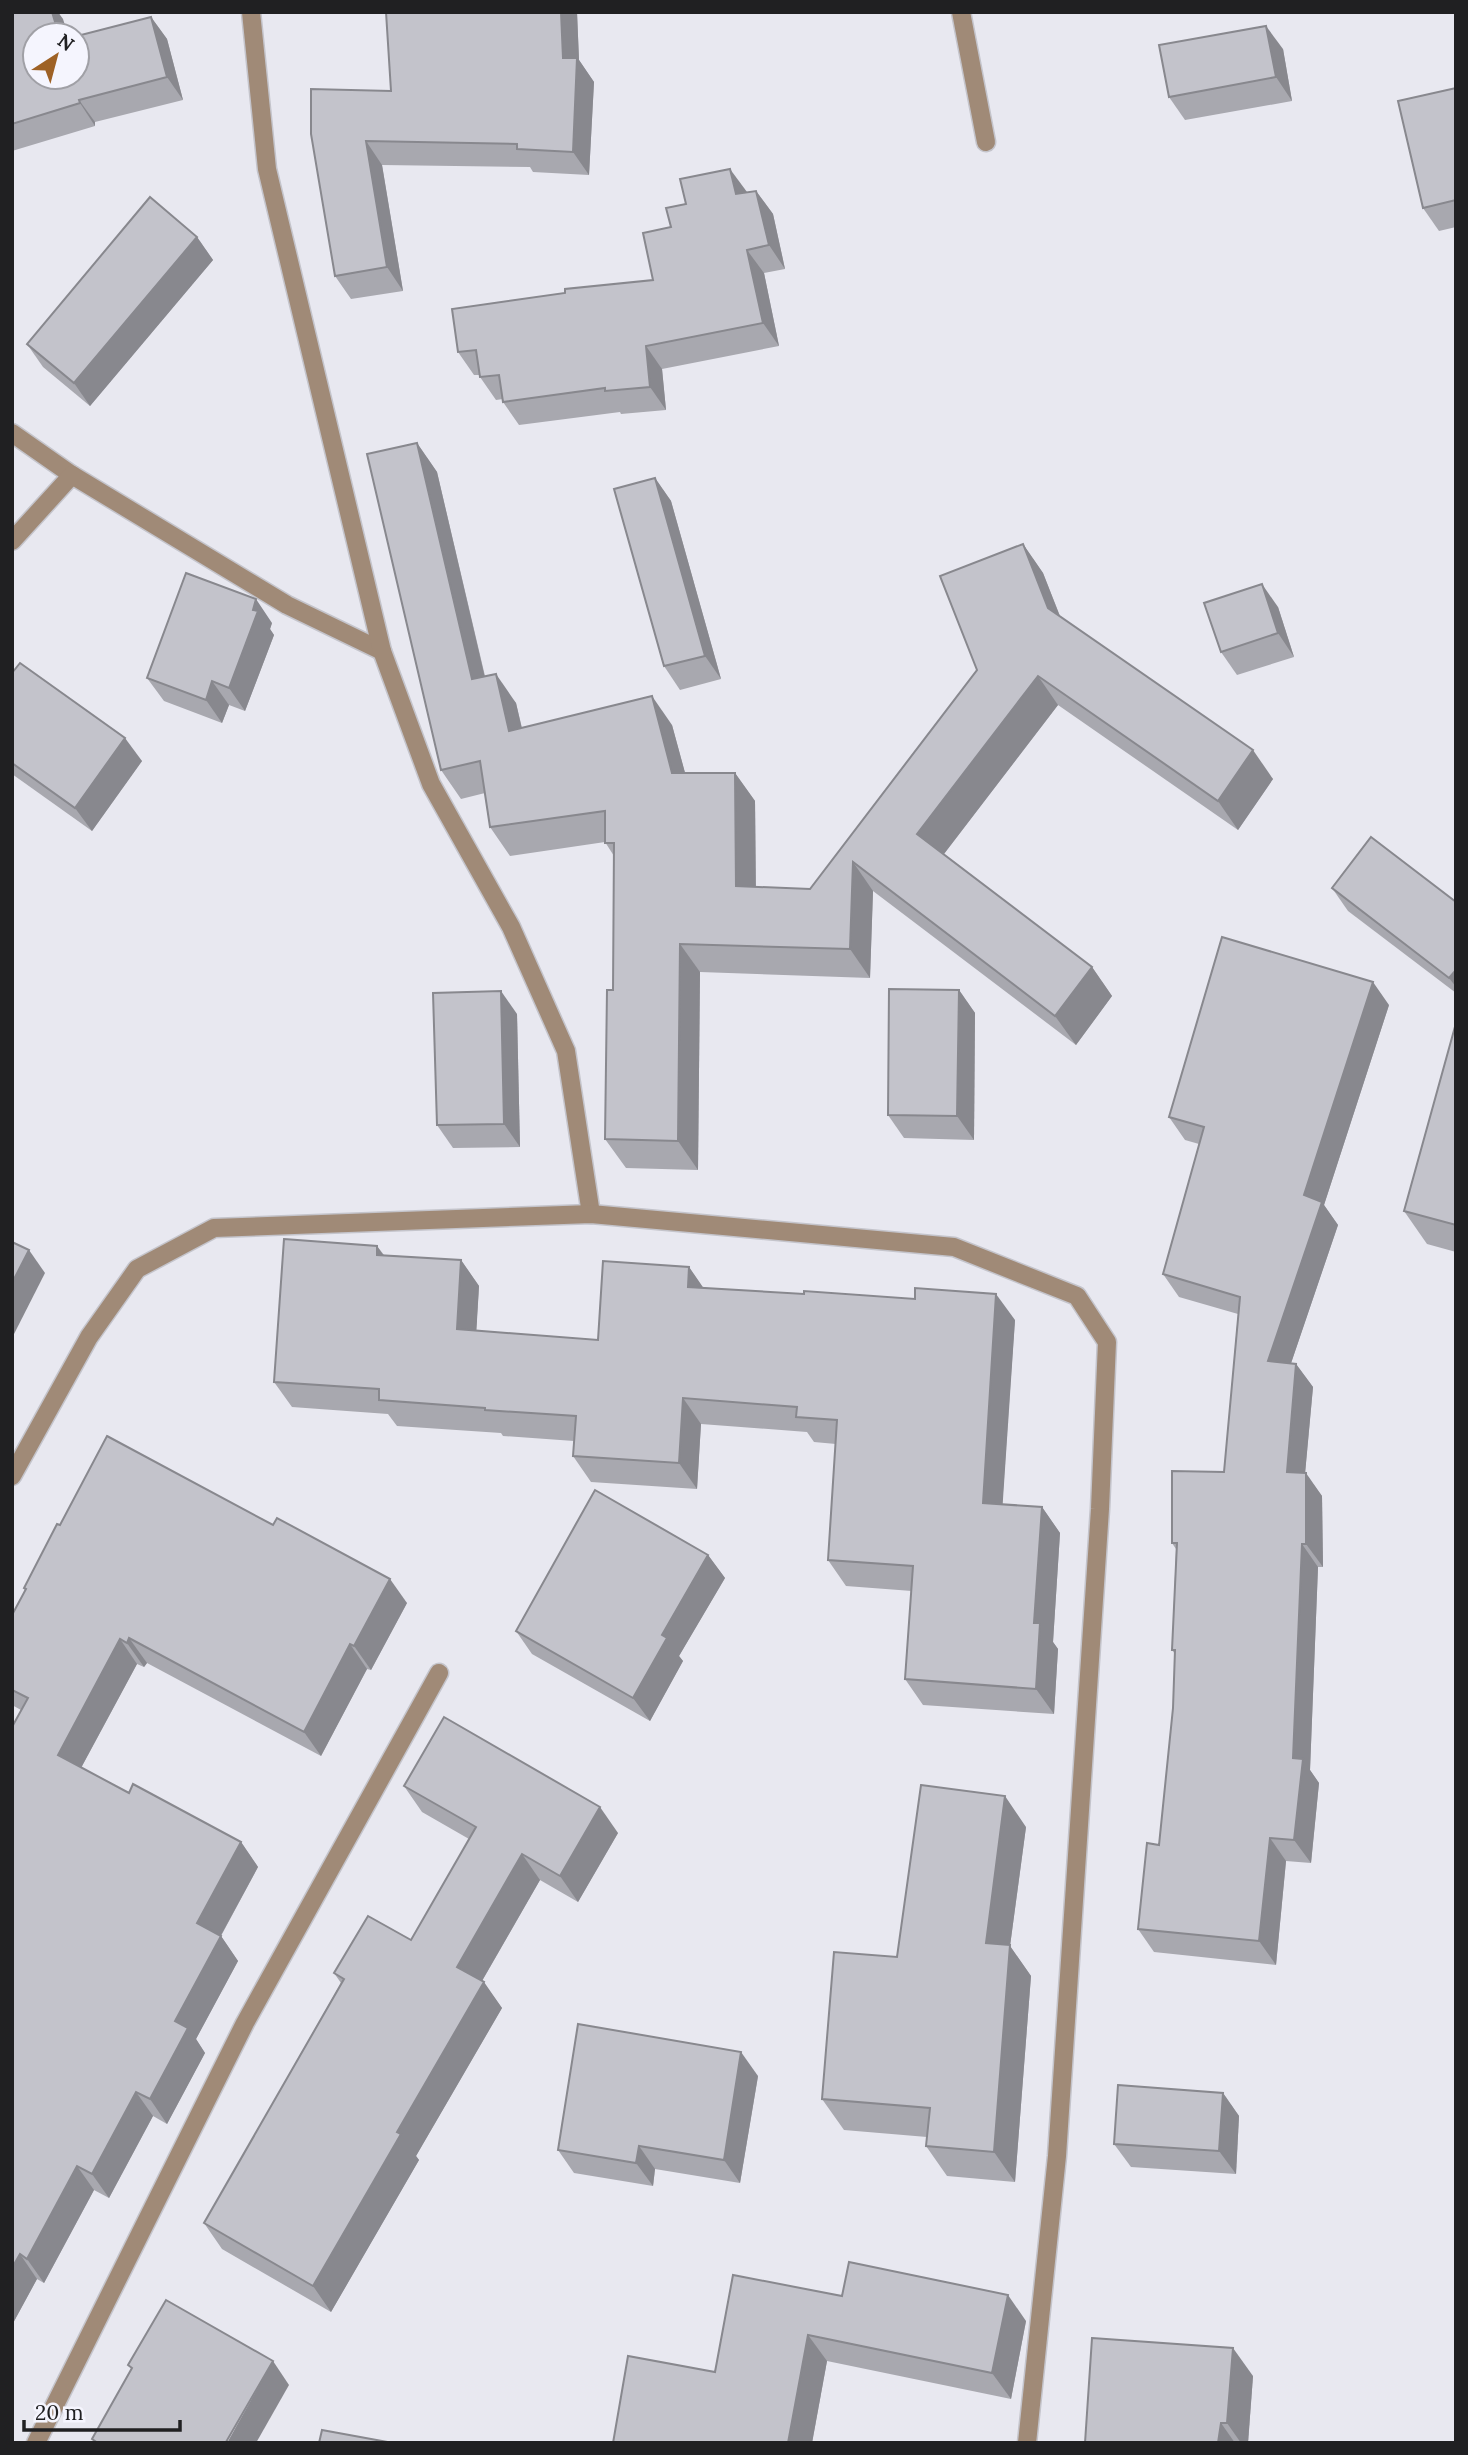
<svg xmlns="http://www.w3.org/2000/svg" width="1468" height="2455" font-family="Lora,serif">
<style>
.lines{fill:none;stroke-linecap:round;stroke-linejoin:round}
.lane-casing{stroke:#c4c4cb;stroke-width:21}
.street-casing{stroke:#c4c4cb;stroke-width:21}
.lane{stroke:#a08a77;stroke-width:18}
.street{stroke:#a08a77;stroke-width:18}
.wall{fill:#a8a8af}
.shaded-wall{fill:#88888e}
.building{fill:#c3c3cb;stroke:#88888e;stroke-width:2}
</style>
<rect width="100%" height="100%" fill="#e8e8f0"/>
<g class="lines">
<defs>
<g id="lane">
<path d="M12,433L72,475L287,605L382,651"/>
<path d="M12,541L72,475"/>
</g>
<g id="street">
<path d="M251,12L267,169L382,651L431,784L511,927L566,1051L591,1214"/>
<path d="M961,12L986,142"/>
<path d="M12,1476L89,1337L137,1269L214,1228L591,1214L954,1247L1077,1296L1107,1342L1100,1509L1057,2156L1027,2443"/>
<path d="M36,2443L245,2023L439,1673"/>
</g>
</defs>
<use href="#lane" class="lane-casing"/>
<use href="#street" class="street-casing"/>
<use href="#lane" class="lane"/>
<use href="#street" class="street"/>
</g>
<g class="wall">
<path d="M12,12L63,19L35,77L151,17L167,39L183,100L95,122V126L12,151Z"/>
<path d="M386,12H577L579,60L594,82L589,175L533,172L530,167L382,165L403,291L351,299L335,276L311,134L391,91Z"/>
<path d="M1283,49L1292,101L1185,120L1169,97Z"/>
<path d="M1456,88V227L1439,231L1423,208Z"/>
<path d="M756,191L773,214L785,269L764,273L779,346L662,369L666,410L621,414L620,412L519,425L503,402V399L496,400L480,377L479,375H474L458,352L565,293L653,280L671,227L747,192Z"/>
<path d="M197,237L213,260L90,406L43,367L27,344Z"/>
<path d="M417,443L437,472L485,676L516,703L522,728L672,725L685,773H735L755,801L756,887L810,889L977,670L1023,544L1043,573L1060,616L1273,779L1238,830L1058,705L944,854L1092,967L1112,996L1076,1045L873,891L870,978L700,972L698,1170L626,1168L605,1139L613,990L614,856L605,842L510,856L490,827L485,793L461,799L441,770Z"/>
<path d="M655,478L671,501L721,679L680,690L664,666Z"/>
<path d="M1278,607L1294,657L1237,675L1221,652Z"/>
<path d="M272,623L270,629L274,635L245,711L229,705L222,723L164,701L147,678Z"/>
<path d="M12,673L142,761L92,831L12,774Z"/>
<path d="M1332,888L1456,902V993L1348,911Z"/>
<path d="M959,990L975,1013L974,1140L904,1138L888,1115Z"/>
<path d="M1389,1005L1324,1205L1338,1225L1291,1363L1296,1364L1313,1387L1305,1473L1322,1496L1323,1567H1318L1310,1770L1319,1783L1311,1863L1286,1861L1276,1965L1154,1952L1138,1929L1159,1845L1173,1708L1175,1654L1172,1650L1176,1549L1172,1543L1224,1472L1238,1314L1179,1297L1163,1274L1199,1144L1185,1140L1169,1117Z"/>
<path d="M517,1014L520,1147L453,1148L437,1125Z"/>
<path d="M1456,1023V1252L1427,1244L1404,1211Z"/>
<path d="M377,1246L384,1255L461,1260L479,1286L476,1331L598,1340L689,1267L703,1288L1015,1320L1002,1504L1042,1507L1060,1533L1053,1642L1058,1649L1054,1714L923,1705L905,1679L912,1591L846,1586L828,1560L836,1444L814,1442L807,1432L701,1424L697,1489L591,1482L573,1456L574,1441L503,1436L501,1433L397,1426L388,1414L292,1407L274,1382Z"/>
<path d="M60,1525L407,1603L371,1670L367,1669L321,1756L147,1663L144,1667L137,1664L81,1768L129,1793L241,1842L258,1867L221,1936L238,1961L196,2039L205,2053L167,2124L153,2116L109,2198L94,2190L44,2283L37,2279L12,2325L21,1710L12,1705V1615L25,1590L24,1588Z"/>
<path d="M708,1555L725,1578L679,1656L683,1661L650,1721L532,1654L516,1631Z"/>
<path d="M404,1786L618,1833L578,1902L540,1880L482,1981L502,2008L416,2156L419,2160L331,2312L222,2249L204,2223L341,1983L334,1973L411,1940L469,1839L422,1812Z"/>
<path d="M1026,1827L1010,1946L1031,1976L1015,2182L947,2176L926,2146L927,2137L844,2130L822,2099L897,1957Z"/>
<path d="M758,2076L740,2183L655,2169L653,2186L574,2173L558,2150Z"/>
<path d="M1223,2093L1239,2116L1236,2174L1131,2167L1114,2144Z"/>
<path d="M842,2296L1026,2321L1011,2399L827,2361L812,2443H613L715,2372Z"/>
<path d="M1253,2376L1248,2443H1085Z"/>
</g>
<g class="shaded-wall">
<path d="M52,12H58L63,19L68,35H59Z"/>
<path d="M561,12H577L579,60L594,82L589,175L573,152L563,58Z"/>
<path d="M151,17L167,39L183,100L167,77Z"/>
<path d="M1266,26L1283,49L1292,101L1276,77Z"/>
<path d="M79,100L95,122V126L80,103Z"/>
<path d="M366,141L382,165L403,291L387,267Z"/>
<path d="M730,169L747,192L736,194Z"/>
<path d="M756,191L773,214L785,269L769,245Z"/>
<path d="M197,237L213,260L90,406L74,383Z"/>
<path d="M747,250L764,273L779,346L763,323Z"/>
<path d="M646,346L662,369L666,410L650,387Z"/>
<path d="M417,443L437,472L492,708L472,679Z"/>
<path d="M655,478L671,501L721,679L705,656Z"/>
<path d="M1023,544L1043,573L1068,637L1048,608Z"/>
<path d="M1262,584L1278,607L1294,657L1278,633Z"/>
<path d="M256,599L272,623L270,629L274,635L245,711L229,688Z"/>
<path d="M496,674L516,703L529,760L509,731Z"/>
<path d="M1038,676L1058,705L937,863L917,834Z"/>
<path d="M212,681L229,705L222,723L206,700Z"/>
<path d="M652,696L672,725L693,802L672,773Z"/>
<path d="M125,738L142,761L92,831L75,808Z"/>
<path d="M1253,750L1273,779L1238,830L1218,801Z"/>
<path d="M735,773L755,801L756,915L736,886Z"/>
<path d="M853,862L873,891L870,978L850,949Z"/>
<path d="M680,944L700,972L698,1170L678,1141Z"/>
<path d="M1092,967L1112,996L1076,1045L1055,1016Z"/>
<path d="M1456,970V987L1449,978Z"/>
<path d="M1373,982L1389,1005L1324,1205L1338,1225L1284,1384L1268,1361L1304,1195Z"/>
<path d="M959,990L975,1013L974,1140L957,1116Z"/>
<path d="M501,991L517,1014L520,1147L504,1124Z"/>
<path d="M377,1246L395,1272L377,1255Z"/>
<path d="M29,1250L45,1273L12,1338V1283Z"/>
<path d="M461,1260L479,1286L475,1355L457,1329Z"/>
<path d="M689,1267L707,1293L688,1287Z"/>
<path d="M996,1294L1015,1320L1001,1529L983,1503Z"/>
<path d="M1296,1364L1313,1387L1303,1496L1287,1472Z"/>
<path d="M683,1398L701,1424L697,1489L679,1463Z"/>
<path d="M1306,1473L1322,1496L1323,1567L1306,1544Z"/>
<path d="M1042,1507L1060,1533L1053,1642L1058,1649L1054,1714L1036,1689L1034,1623Z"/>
<path d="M1302,1544L1318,1567L1310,1770L1319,1783L1311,1863L1294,1840L1293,1758Z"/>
<path d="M708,1555L725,1578L679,1656L683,1661L650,1721L633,1698L662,1635Z"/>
<path d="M390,1579L407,1603L371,1670L354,1646Z"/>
<path d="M129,1638L147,1663L144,1667L127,1643Z"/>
<path d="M120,1639L137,1664L75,1779L58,1755Z"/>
<path d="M350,1644L367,1669L321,1756L304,1732Z"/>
<path d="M1005,1796L1026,1827L1010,1946L1031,1976L1015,2182L994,2152L986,1943Z"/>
<path d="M600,1807L618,1833L578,1902L560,1876Z"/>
<path d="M1270,1838L1286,1861L1276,1965L1259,1941Z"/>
<path d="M241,1842L258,1867L214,1948L197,1923Z"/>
<path d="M522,1854L540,1880L475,1993L457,1967Z"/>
<path d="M221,1936L238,1961L196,2039L205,2053L167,2124L150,2099L175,2021Z"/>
<path d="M484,1982L502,2008L416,2156L419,2160L331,2312L313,2286L397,2132Z"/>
<path d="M741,2052L758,2076L740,2183L724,2160Z"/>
<path d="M136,2092L153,2116L109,2198L92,2174Z"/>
<path d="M1223,2093L1239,2116L1236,2174L1219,2151Z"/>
<path d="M639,2146L655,2169L653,2186L636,2163Z"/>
<path d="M77,2166L94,2190L44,2283L27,2259Z"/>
<path d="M20,2254L37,2279L12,2325V2268Z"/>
<path d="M1008,2295L1026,2321L1011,2399L992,2373Z"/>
<path d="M808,2335L827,2361L812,2443H788Z"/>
<path d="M1233,2348L1253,2376L1248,2443H1241L1227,2423Z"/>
<path d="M273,2361L289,2385L256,2443H227Z"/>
<path d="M1221,2423L1235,2443H1218Z"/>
</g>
<g class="building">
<path d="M12,12H52L59,35H35V77H77V36L151,17L167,77L79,100L80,103L12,124Z"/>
<path d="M386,12H561L563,58H577L573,152L517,149V144L366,141L387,267L335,276L311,134V89L391,91Z"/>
<path d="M1266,26L1276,77L1169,97L1159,45Z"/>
<path d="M1456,88V200L1423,208L1398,101Z"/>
<path d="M730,169L736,194L756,191L769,245L747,250L763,323L646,346L650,387L605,391V388L503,402L499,375L480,377L476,350L458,352L452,309L565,293V289L653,280L643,233L671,227L666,208L686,204L680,179Z"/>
<path d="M150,197L197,237L74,383L27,344Z"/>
<path d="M417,443L472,679L496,674L509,731L652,696L672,773H735L736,886L810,889L977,670L940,576L1023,544L1048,608L1253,750L1218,801L1038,676L917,834L1092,967L1055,1016L853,862L850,949L680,944L678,1141L605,1139L607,990H613L614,843H605V811L490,827L480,761L441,770L367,454Z"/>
<path d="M655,478L705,656L664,666L614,489Z"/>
<path d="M186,573L256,599L253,610L258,611L229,688L212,681L206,700L147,678Z"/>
<path d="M1262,584L1278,633L1221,652L1204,603Z"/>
<path d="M20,663L125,738L75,808L12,763V673Z"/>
<path d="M1371,837L1456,902V970L1449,978L1332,888Z"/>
<path d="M1222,937L1373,982L1304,1195L1322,1202L1268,1361L1296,1364L1287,1472L1306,1473V1544H1302L1293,1758L1303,1759L1294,1840L1270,1838L1259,1941L1138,1929L1147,1843L1159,1845L1173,1708L1175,1650H1172L1177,1543H1172V1471L1224,1472L1240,1297L1163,1274L1204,1127L1169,1117Z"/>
<path d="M889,989L959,990L957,1116L888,1115Z"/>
<path d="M501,991L504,1124L437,1125L433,993Z"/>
<path d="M1456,1023V1225L1404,1211Z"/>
<path d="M284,1239L377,1246V1255L461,1260L457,1329L598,1340L603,1261L689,1267L688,1287L804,1294V1291L915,1299V1288L996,1294L983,1503L1042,1507L1034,1623H1040L1036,1689L905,1679L913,1566L828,1560L837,1420L796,1417L797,1407L683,1398L679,1463L573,1456L576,1416L485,1410V1408L379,1400V1389L274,1382Z"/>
<path d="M12,1242L29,1250L12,1283Z"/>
<path d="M107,1436L273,1525L277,1518L390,1579L354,1646L350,1644L304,1732L129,1638L127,1643L120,1639L58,1755L129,1793L133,1784L241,1842L197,1923L221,1936L175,2021L188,2028L150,2099L136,2092L92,2174L77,2166L27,2259L20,2254L12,2268V1727L28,1698L12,1690V1615L26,1589L24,1588L57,1524L60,1525Z"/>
<path d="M595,1490L708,1555L662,1635L667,1638L633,1698L516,1631Z"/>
<path d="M444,1717L600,1807L560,1876L522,1854L457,1967L484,1982L397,2132L401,2134L313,2286L204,2223L344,1979L334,1973L368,1916L411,1940L476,1827L404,1786Z"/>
<path d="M921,1785L1005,1796L986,1943L1010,1945L994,2152L926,2146L930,2108L822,2099L834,1952L897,1957Z"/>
<path d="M578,2024L741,2052L724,2160L639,2146L636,2163L558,2150Z"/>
<path d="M1118,2085L1223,2093L1219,2151L1114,2144Z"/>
<path d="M849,2262L1008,2295L992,2373L808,2335L788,2443H613L628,2356L715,2372L733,2275L842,2296Z"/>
<path d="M166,2300L273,2361L226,2442L228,2443H98L92,2439L132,2368L128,2365Z"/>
<path d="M1092,2338L1233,2348L1227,2423H1221L1218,2443H1085Z"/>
<path d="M322,2430L393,2443H319Z"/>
</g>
<rect width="1468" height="2455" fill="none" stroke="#202022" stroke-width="28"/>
<g transform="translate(56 56) rotate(36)"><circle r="33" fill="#f5f5fe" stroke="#a0a0a6" stroke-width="2"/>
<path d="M0-5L12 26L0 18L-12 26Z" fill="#9e6125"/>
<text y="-10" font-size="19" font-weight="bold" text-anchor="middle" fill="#202022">N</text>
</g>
<path d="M24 2420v10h156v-10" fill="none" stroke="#202022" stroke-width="3.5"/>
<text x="35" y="2420" font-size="21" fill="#202022" stroke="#f5f5fe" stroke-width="5" paint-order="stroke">20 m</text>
</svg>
